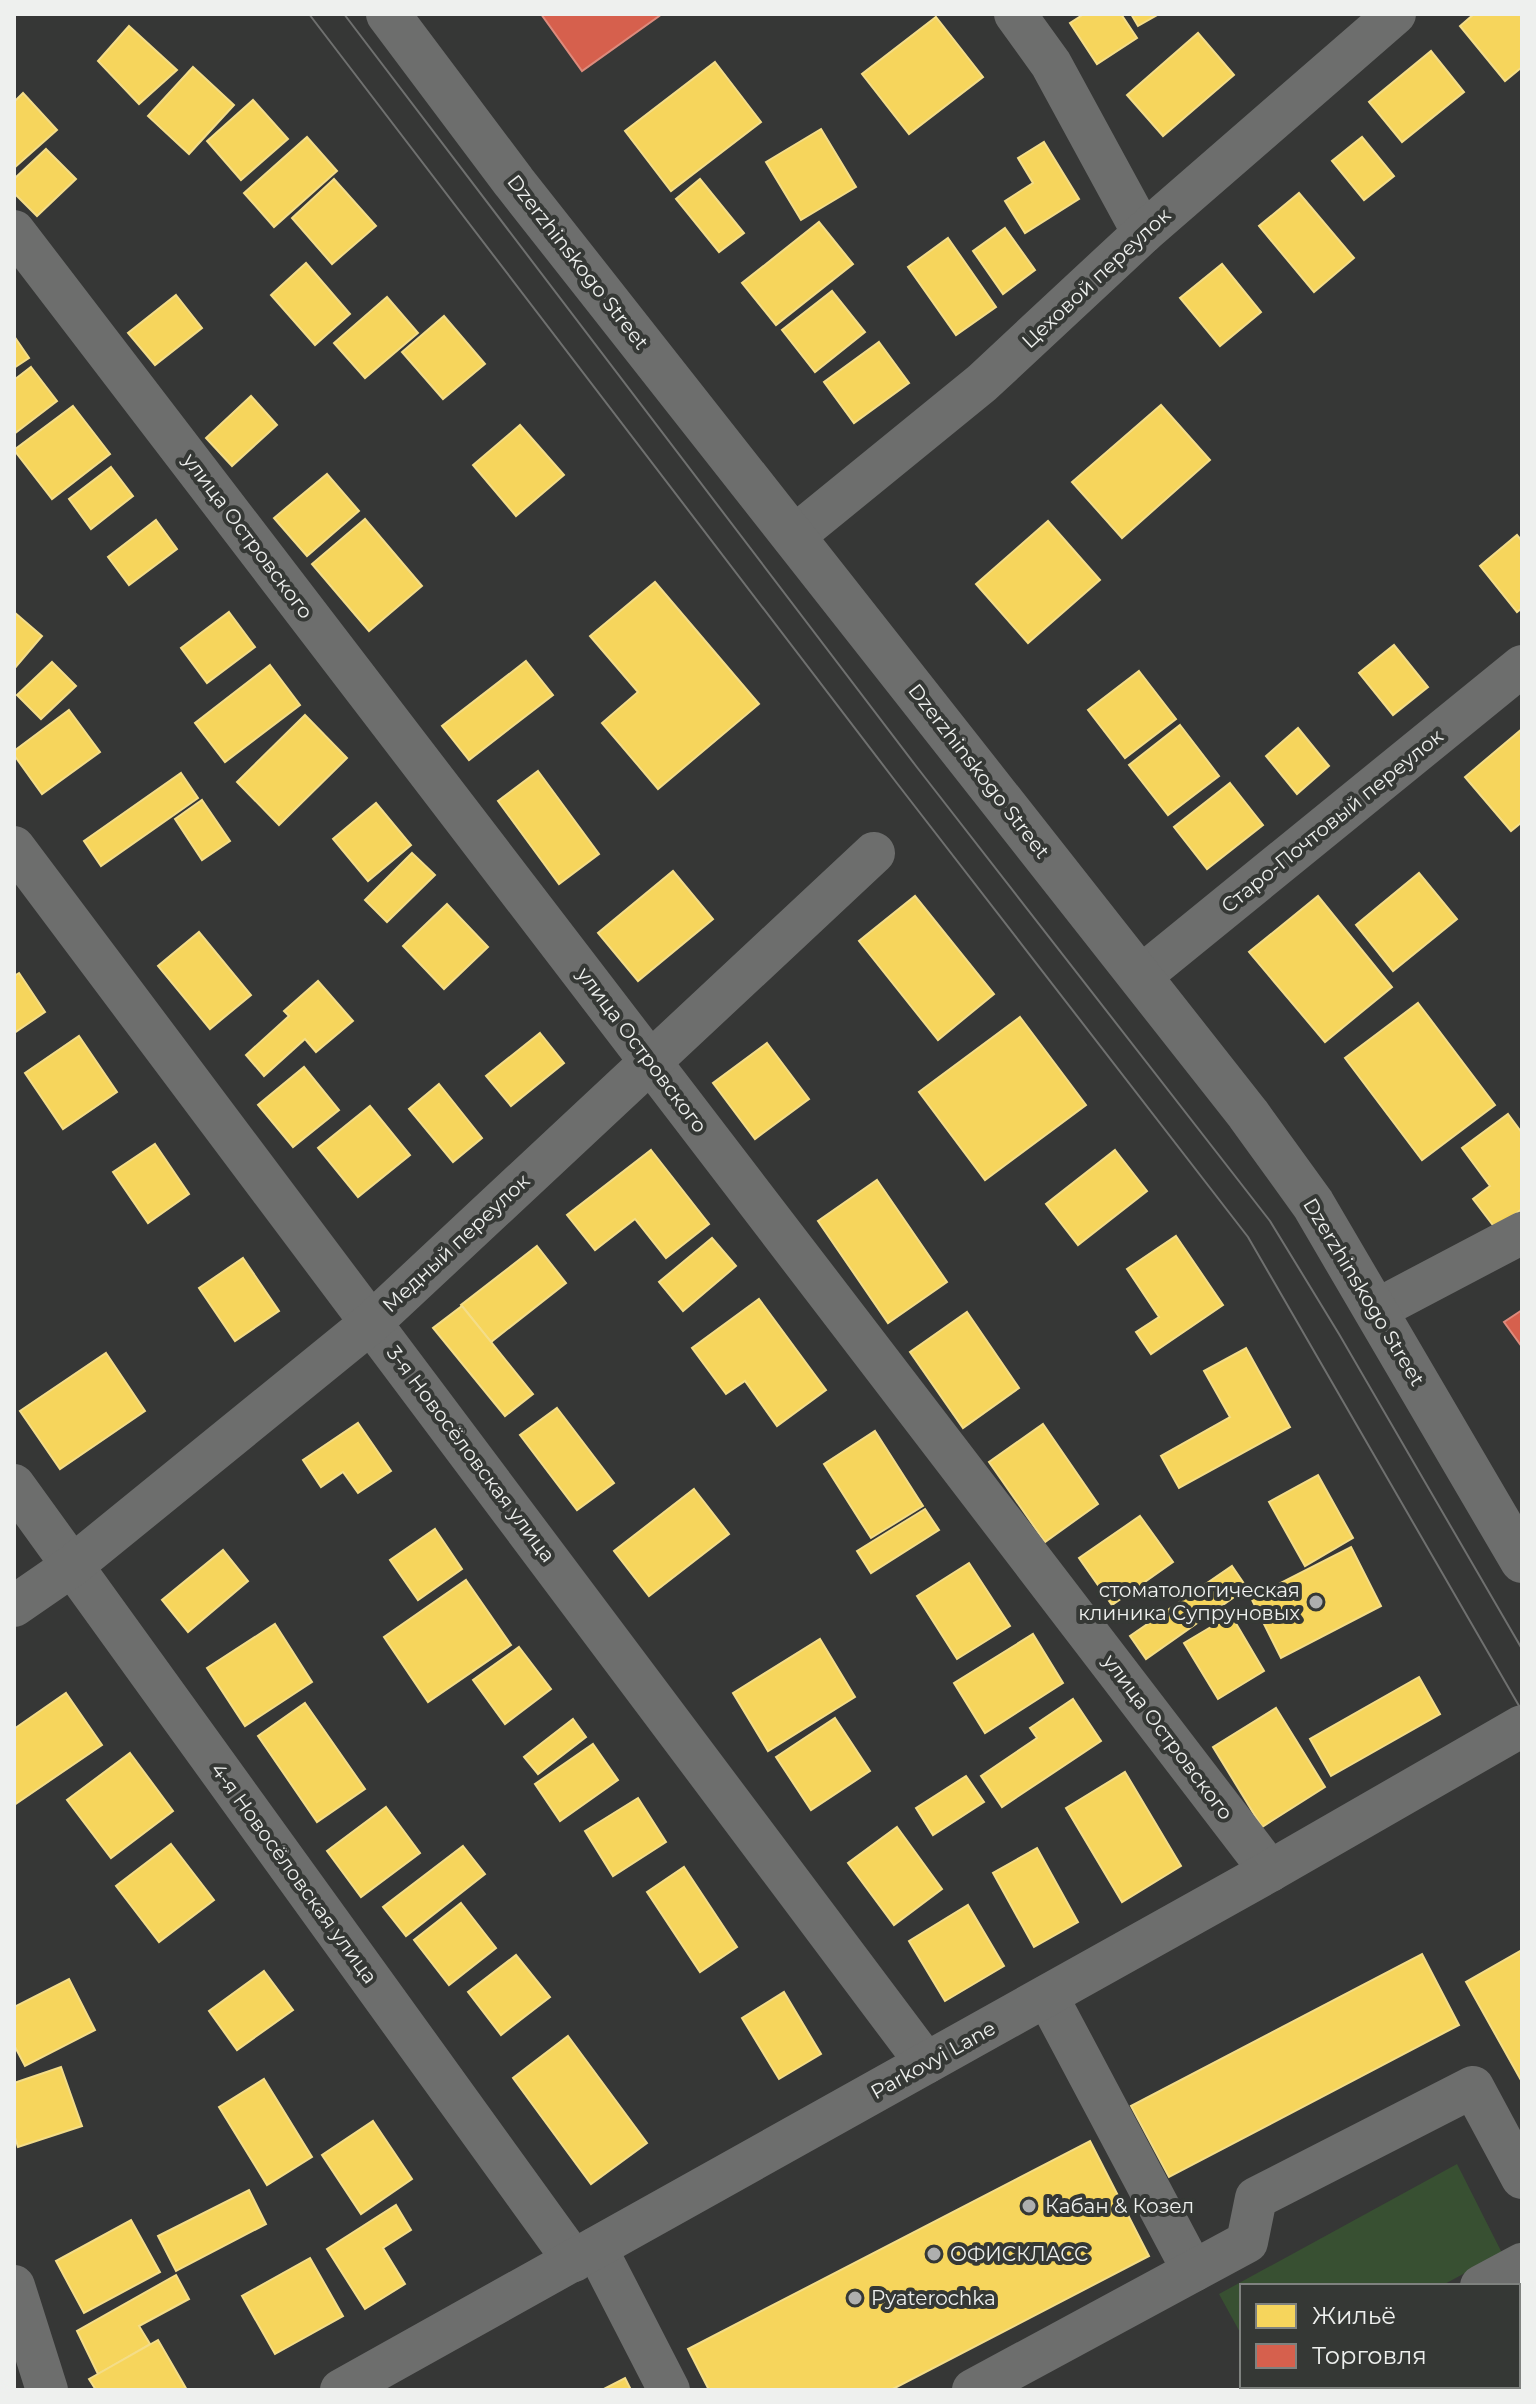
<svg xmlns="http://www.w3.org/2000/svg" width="1536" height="2404" font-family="Montserrat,sans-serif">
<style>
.green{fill:#385032}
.homes{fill:#f6d55c;stroke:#f4dd88;stroke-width:2}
.shops{fill:#d6604d;stroke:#dd8b7d;stroke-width:2}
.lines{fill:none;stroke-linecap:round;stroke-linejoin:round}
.minor{stroke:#6d6e6d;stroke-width:42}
.major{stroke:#6d6e6d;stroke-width:44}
.tram{stroke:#6f706f;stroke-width:2}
.poi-dot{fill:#aeafae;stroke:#353835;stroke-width:3}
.labels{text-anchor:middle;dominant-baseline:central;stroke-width:8;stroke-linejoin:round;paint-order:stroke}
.street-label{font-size:20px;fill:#eef0ee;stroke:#353835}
.poi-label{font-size:20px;fill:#eef0ee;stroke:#353835;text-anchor:start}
</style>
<rect width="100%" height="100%" fill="#363736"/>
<path class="green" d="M1457,2164L1502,2253L1441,2286H1242V2336L1219,2294Z"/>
<g class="homes">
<path d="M1084,14H1121L1137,38L1097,64L1070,23Z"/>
<path d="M1131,14H1159L1138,26Z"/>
<path d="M1474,14H1522V67L1505,81L1460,26Z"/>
<path d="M936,17L983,77L909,134L862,74Z"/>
<path d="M129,26L177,70L139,104L98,61Z"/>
<path d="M1198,33L1234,75L1163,136L1127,95Z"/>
<path d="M1431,51L1464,92L1402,142L1369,102Z"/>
<path d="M715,62L761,122L671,191L625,131Z"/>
<path d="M193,67L234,105L189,154L148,116Z"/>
<path d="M23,93L57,130L14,168V102Z"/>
<path d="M253,100L288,139L241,180L207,141Z"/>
<path d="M821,129L856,187L801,220L766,162Z"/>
<path d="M307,137L337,171L274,227L244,193Z"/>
<path d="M1362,137L1394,176L1364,200L1332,161Z"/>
<path d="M1044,142L1079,199L1025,233L1005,201L1033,183L1018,158Z"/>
<path d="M46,149L76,179L37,216L14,193V179Z"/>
<path d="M334,179L376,226L332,264L292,218Z"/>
<path d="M700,179L744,233L719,252L676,199Z"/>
<path d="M1299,193L1354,258L1314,292L1259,226Z"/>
<path d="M819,222L853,264L776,325L742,283Z"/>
<path d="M1005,228L1035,270L1003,294L973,251Z"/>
<path d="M948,238L996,307L956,335L908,267Z"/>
<path d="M306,263L350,314L315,345L271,295Z"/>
<path d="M1222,264L1261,312L1220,346L1180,298Z"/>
<path d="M832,291L865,332L815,372L782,330Z"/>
<path d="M176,295L202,328L155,365L128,333Z"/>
<path d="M387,297L418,333L365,378L334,343Z"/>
<path d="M444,316L485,364L443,399L402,352Z"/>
<path d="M14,336L29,358L14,368Z"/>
<path d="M879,342L909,383L854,423L824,382Z"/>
<path d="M31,367L57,401L14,434V380Z"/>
<path d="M251,396L277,425L232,466L206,438Z"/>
<path d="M1161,405L1210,460L1122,538L1072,482Z"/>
<path d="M73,406L110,454L52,499L14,450Z"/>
<path d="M520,425L564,475L516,516L473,465Z"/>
<path d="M111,467L133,496L91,529L69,499Z"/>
<path d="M327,474L359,511L307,556L274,518Z"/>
<path d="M365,519L422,586L369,631L312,564Z"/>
<path d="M156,520L177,549L129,585L108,557Z"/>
<path d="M1048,521L1100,580L1028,643L976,584Z"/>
<path d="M1517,535L1522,541V608L1517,612L1480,566Z"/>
<path d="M655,582L759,704L658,789L602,723L638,692L590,636Z"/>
<path d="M14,612L42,636L14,669Z"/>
<path d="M229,612L255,647L207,683L181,648Z"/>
<path d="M1394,645L1428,687L1393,715L1359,673Z"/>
<path d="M526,661L553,695L469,760L442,726Z"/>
<path d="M52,662L76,686L41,719L17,695Z"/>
<path d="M270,665L300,705L225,762L195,723Z"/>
<path d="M1139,671L1176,719L1125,758L1088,710Z"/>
<path d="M69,710L100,752L42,794L14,755V751Z"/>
<path d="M305,715L347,758L279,825L237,782Z"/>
<path d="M1180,725L1219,776L1168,815L1129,765Z"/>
<path d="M1298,728L1329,766L1297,794L1266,756Z"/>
<path d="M1522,729V822L1511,831L1465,777Z"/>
<path d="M538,771L599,854L559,884L498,801Z"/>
<path d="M181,773L198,798L101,866L84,841Z"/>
<path d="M1230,783L1263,825L1207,869L1174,827Z"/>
<path d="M202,800L230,841L202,860L175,819Z"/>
<path d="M376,803L411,845L368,881L333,839Z"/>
<path d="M412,853L435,875L387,922L365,900Z"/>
<path d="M673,871L713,919L638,981L598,933Z"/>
<path d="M1419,873L1457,919L1393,971L1356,925Z"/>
<path d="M915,896L994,994L938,1040L859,941Z"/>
<path d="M1318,896L1392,987L1325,1042L1249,952Z"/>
<path d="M447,904L488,947L444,989L403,946Z"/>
<path d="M199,932L251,995L210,1029L158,966Z"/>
<path d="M19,973L45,1012L14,1033V976Z"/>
<path d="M318,981L353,1021L316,1052L305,1039L264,1076L246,1055L289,1016L284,1011Z"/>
<path d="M1418,1003L1495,1105L1422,1160L1345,1058Z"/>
<path d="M1020,1017L1086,1105L985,1180L919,1092Z"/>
<path d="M540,1033L564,1063L511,1106L486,1076Z"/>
<path d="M79,1036L117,1092L63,1129L25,1073Z"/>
<path d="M767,1043L809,1099L755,1139L713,1083Z"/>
<path d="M304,1067L339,1110L293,1147L258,1105Z"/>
<path d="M439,1084L482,1138L453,1162L409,1109Z"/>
<path d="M370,1106L410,1155L358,1197L318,1148Z"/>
<path d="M1508,1114L1522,1133V1209L1495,1228L1473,1199L1490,1186L1462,1148Z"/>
<path d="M155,1144L189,1194L148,1223L113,1172Z"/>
<path d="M651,1150L709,1224L666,1258L635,1219L595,1250L567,1215Z"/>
<path d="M1115,1150L1147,1191L1078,1245L1046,1204Z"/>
<path d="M877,1180L947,1282L888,1323L818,1221Z"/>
<path d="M1176,1236L1223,1305L1151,1354L1136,1332L1159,1317L1127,1269Z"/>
<path d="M712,1238L736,1266L683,1311L659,1282Z"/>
<path d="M537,1246L566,1283L491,1342L461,1305Z"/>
<path d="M243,1258L279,1311L235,1341L199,1288Z"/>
<path d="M759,1299L826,1390L777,1426L745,1381L726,1394L692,1348Z"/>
<path d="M462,1306L533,1394L505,1416L433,1328Z"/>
<path d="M967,1312L1019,1388L963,1428L910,1352Z"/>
<path d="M1246,1348L1290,1427L1179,1488L1161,1456L1230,1417L1204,1371Z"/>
<path d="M106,1353L145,1411L60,1469L20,1411Z"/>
<path d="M557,1408L614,1483L577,1510L520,1435Z"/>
<path d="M358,1423L391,1471L358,1493L343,1472L321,1487L303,1460Z"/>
<path d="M1043,1424L1098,1504L1045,1542L989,1462Z"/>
<path d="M875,1431L923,1506L871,1538L824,1464Z"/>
<path d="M1318,1475L1353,1538L1305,1566L1269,1502Z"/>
<path d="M694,1489L729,1534L649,1596L614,1551Z"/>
<path d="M925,1509L939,1530L871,1573L857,1551Z"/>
<path d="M1140,1516L1173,1562L1112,1605L1079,1558Z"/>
<path d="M435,1529L462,1569L418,1600L390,1560Z"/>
<path d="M1351,1547L1381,1606L1281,1658L1251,1598Z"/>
<path d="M223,1550L248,1581L188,1632L162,1600Z"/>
<path d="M969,1563L1010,1626L957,1659L917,1596Z"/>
<path d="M1232,1566L1247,1588L1146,1659L1130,1636Z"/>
<path d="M466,1580L511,1645L428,1702L384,1637Z"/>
<path d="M1231,1615L1264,1671L1218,1699L1184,1643Z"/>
<path d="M275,1624L312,1682L245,1726L207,1668Z"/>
<path d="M1033,1634L1063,1683L985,1733L954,1683Z"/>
<path d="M820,1639L855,1697L768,1751L733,1693Z"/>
<path d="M519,1647L551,1689L505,1724L473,1680Z"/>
<path d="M1419,1677L1440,1714L1331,1776L1310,1739Z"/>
<path d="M66,1693L102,1745L14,1805V1729Z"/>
<path d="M1073,1699L1101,1741L1002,1807L981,1776L1037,1738L1030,1728Z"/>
<path d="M305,1703L365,1789L317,1822L258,1736Z"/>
<path d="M1276,1708L1325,1787L1262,1827L1213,1747Z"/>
<path d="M835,1718L870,1771L811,1810L776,1757Z"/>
<path d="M573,1719L586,1737L538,1774L524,1757Z"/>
<path d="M593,1744L618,1780L560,1821L535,1784Z"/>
<path d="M130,1753L173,1811L111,1858L67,1800Z"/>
<path d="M1125,1772L1181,1866L1122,1902L1066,1808Z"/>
<path d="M966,1776L984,1802L933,1835L916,1808Z"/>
<path d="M638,1798L666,1842L613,1876L585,1831Z"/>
<path d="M386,1807L420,1853L361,1897L327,1851Z"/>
<path d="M897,1827L942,1889L894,1925L848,1863Z"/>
<path d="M171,1844L214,1900L159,1942L116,1886Z"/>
<path d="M463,1846L485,1874L406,1936L383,1907Z"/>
<path d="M1037,1848L1078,1922L1034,1947L993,1873Z"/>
<path d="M684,1867L737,1947L700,1972L647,1892Z"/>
<path d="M461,1903L496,1948L449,1985L414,1940Z"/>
<path d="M968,1905L1004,1966L945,2001L909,1941Z"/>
<path d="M1522,1950V2082L1466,1982Z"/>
<path d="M1422,1954L1459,2025L1169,2177L1131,2106Z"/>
<path d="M516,1955L550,1997L501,2035L468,1992Z"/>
<path d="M264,1971L293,2010L237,2050L209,2011Z"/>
<path d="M69,1979L95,2030L25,2066L14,2045V2007Z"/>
<path d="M784,1992L821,2054L779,2079L742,2018Z"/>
<path d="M568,2036L647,2143L591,2184L513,2078Z"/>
<path d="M61,2067L82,2126L18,2147L14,2134V2083Z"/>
<path d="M264,2079L312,2157L267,2185L219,2107Z"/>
<path d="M373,2121L412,2179L361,2214L322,2155Z"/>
<path d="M1090,2141L1149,2256L891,2390H709L688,2349Z"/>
<path d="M249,2190L266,2224L176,2271L158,2236Z"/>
<path d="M396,2205L411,2230L383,2248L405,2284L365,2309L327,2249Z"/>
<path d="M131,2220L160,2272L84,2313L56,2261Z"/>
<path d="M310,2258L343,2316L275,2354L242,2296Z"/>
<path d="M176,2275L189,2299L139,2326L150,2344L98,2374L77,2331Z"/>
<path d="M1522,2328V2390H1411L1418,2386H1518V2330Z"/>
<path d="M158,2340L187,2390H96L89,2379Z"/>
<path d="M625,2378L631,2390H602Z"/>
</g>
<g class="shops">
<path d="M541,14H662L582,71Z"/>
<path d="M1522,1310V1347L1504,1322Z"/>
</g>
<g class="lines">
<g class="minor">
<path d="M1015,14L1051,64L1143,233"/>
<path d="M14,231L1270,1871"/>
<path d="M793,537L982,383L1143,233L1395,14"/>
<path d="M14,847L926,2063"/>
<path d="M1141,976L1522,666"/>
<path d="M1376,1310L1522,1233"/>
<path d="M14,1485L574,2261"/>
<path d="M14,1606L72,1566L372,1322L874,853"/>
<path d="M1047,1996L1193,2271"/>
<path d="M596,2248L669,2390"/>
<path d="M14,2286L47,2390"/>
<path d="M1481,2286L1522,2264"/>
<path d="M341,2390L1270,1871L1522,1726"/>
<path d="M973,2390L1247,2242L1256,2198L1473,2087L1522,2178"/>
<path d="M1290,2390L1297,2386"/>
</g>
<path class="major" d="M388,14L514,182L1248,1114L1313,1204L1522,1561"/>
<g class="tram">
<path d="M309,14L896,782L1248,1237L1522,1711"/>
<path d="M344,14L916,766L1270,1221L1339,1334L1522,1649"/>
</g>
</g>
<g class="poi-dot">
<circle cx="1316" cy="1602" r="8"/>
<circle cx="1029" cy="2206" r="8"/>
<circle cx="934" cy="2254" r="8"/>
<circle cx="855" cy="2298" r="8"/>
</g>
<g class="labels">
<g class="street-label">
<text transform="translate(578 262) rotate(52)">Dzerzhinskogo Street</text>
<text transform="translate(1096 278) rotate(-43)">Цеховой переулок</text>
<text transform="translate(248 536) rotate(53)">улица Островского</text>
<text transform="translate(979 771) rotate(52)">Dzerzhinskogo Street</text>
<text transform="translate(1332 821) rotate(-39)">Старо-Почтовый переулок</text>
<text transform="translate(642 1050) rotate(53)">улица Островского</text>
<text transform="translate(456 1243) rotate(-43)">Медный переулок</text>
<text transform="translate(1364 1292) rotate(59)">Dzerzhinskogo Street</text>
<text transform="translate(471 1454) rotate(53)">3-я Новосёловская улица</text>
<text transform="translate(1168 1737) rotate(53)">улица Островского</text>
<text transform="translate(294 1873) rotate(54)">4-я Новосёловская улица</text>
<text transform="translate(933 2060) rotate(-29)">Parkovyi Lane</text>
</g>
<g class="poi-label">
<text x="1300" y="1590" text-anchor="end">стоматологическая<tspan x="1300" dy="23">клиника Супруновых</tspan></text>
<text x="1045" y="2206">Кабан &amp; Козел</text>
<text x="950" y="2254">ОФИСКЛАСС</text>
<text x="871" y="2298">Pyaterochka</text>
</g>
</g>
<rect width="1536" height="2404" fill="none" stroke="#eef0ee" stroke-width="32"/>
<rect x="1240" y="2284" width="280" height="104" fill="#353835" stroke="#7f827f" stroke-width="2"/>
<rect x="1256" y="2304" width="40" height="24" fill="#f6d55c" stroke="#7f827f" stroke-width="2"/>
<text x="1312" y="2324" font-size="24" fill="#eef0ee">Жильё</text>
<rect x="1256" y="2344" width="40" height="24" fill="#d6604d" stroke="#7f827f" stroke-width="2"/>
<text x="1312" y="2364" font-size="24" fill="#eef0ee">Торговля</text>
</svg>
